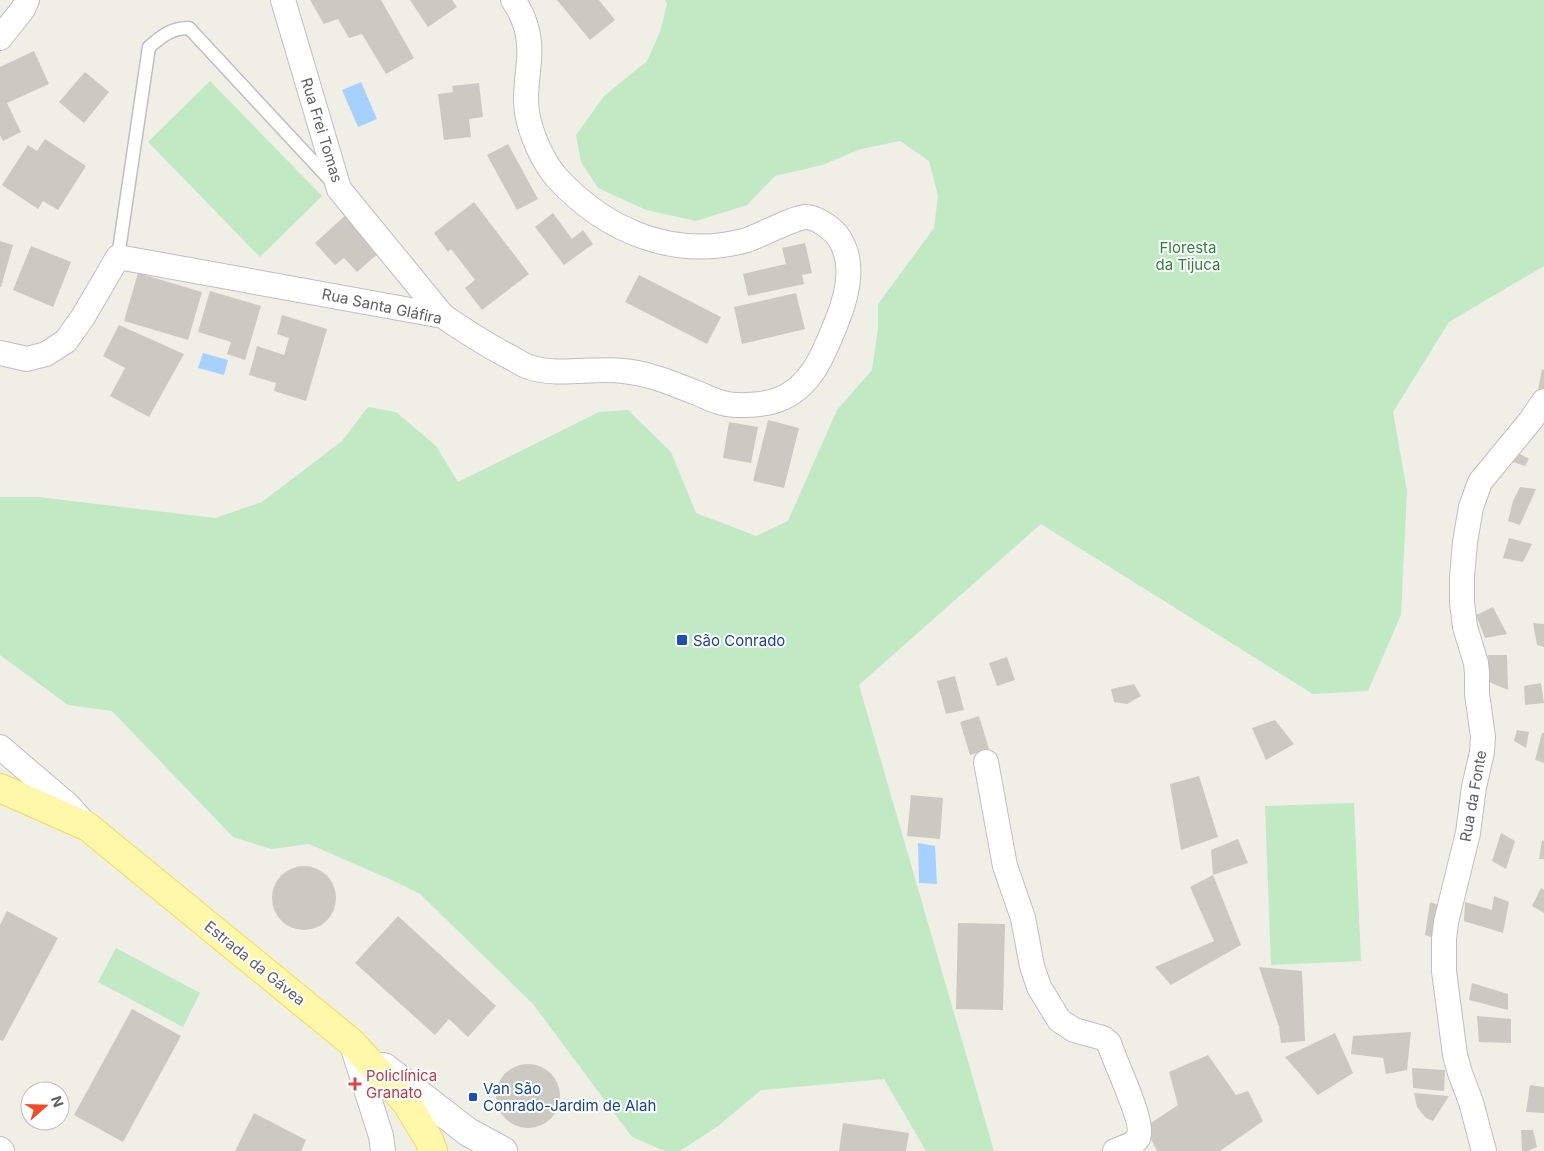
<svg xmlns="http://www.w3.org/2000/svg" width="1544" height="1151" font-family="Inter,sans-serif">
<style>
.green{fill:#c0e9c4}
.water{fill:#a6d1ff}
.building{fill:#cbc9c2}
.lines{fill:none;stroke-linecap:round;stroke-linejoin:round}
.lane-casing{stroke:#bdbec5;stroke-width:15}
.street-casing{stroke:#bdbec5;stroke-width:26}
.secondary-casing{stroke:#babdc4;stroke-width:30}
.primary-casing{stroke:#fad954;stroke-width:30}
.lane{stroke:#fff;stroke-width:12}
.street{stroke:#fff;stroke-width:24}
.secondary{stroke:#fff;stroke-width:28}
.primary{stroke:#fff8ab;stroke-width:28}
.transit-dot{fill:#1a4fb4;stroke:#fff;stroke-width:2}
.health-dot{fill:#e0444e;stroke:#fff;stroke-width:2}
.labels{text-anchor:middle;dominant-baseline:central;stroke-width:4;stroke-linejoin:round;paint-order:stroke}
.street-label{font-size:15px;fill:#5d6067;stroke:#fff}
.park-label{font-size:15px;fill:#2f833a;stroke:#fff}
.transit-label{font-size:15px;fill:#164399;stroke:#fff;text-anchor:start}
.health-label{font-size:15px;fill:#be3a42;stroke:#fff;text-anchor:start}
</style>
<rect width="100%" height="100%" fill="#f0efe5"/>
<g class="green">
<path d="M665,0H1544V266L1449,322L1393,412L1407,491L1401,615L1368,691L1313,694L1041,524L859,685L994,1151H926L884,1079L761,1090L718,1126L680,1151H665L632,1137L533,1004L420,894L396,882L309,844L271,849L233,837L112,711L68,705L0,655V497H38L215,518L262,502L342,441L368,407L396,412L436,446L458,482L599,412L628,410L671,452L696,513L756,536L788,521L837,410L872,370L878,328V304L934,228L938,196L929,161L900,141L861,149L822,165L775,176L747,205L696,221L646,210L598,188L581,162L576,135L604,96L647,61L660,32L667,4Z"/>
<path d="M210,81L322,196L260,257L148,142Z"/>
<path d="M1354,803L1361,961L1271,965L1265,806Z"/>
<path d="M116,948L200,993L183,1027L98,982Z"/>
</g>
<g class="water">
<path d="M361,82L377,119L358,127L342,90Z"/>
<path d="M203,353L228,360L224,375L198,368Z"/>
<path d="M918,843L935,846L937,884L919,883Z"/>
</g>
<g class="building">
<path d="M310,0H381L414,58L386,74L362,34L349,38L338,19L324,24Z"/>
<path d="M410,0H452L457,7L428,27Z"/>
<path d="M557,0H599L615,20L590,40Z"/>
<path d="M34,51L49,84L7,103L21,132L3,141L0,135V67Z"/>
<path d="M85,72L109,92L84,123L59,102Z"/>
<path d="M479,83L483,117L469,119L471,137L444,140L438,94L453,92L452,86Z"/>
<path d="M45,139L86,166L58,210L43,201L38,209L2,185L28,145L37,151Z"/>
<path d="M508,144L538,199L517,210L487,155Z"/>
<path d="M474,202L529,274L482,310L465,288L475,280L451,249L448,252L434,233Z"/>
<path d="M348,213L382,250L357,272L344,258L335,265L315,243Z"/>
<path d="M553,213L572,239L583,230L593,244L564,265L535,227Z"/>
<path d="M0,241L13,245L1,287H0Z"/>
<path d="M805,243L812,273L802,275L804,284L748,296L743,274L786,264L782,248Z"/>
<path d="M31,246L71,262L53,307L13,290Z"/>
<path d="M138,273L202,292L188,340L124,321Z"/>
<path d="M639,275L721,317L707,344L625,302Z"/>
<path d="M210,291L261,306L245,360L227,354L231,342L198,332Z"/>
<path d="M796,293L805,329L742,344L734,307Z"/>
<path d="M282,315L327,329L306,401L274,391L276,383L249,375L257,346L284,355L289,338L277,334Z"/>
<path d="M119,325L184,354L149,417L110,396L125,368L103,356Z"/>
<path d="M1542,369L1544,370V393L1538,390Z"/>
<path d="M768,420L799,428L784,488L753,481Z"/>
<path d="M729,422L758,427L751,463L723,458Z"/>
<path d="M1504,445L1529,459L1525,466L1501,458Z"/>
<path d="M1520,487L1536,489L1520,525L1508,521L1513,501Z"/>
<path d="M1509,538L1532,544L1523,562L1503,558Z"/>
<path d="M1493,607L1507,634L1485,638L1476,615Z"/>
<path d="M1533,623L1544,624V647L1537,645Z"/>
<path d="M1488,655H1507L1508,690L1489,682Z"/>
<path d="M1007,657L1015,680L997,686L989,663Z"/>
<path d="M955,676L964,710L946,714L937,681Z"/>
<path d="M1541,683L1544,703L1525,705L1524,686Z"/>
<path d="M1134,684L1141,696L1127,704L1114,702L1111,689Z"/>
<path d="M979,716L989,749L970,755L960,722Z"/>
<path d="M1275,720L1294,744L1266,760L1252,728Z"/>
<path d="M1517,730L1529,732L1526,748L1514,741Z"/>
<path d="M1542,733H1544V763L1535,760Z"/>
<path d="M1199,776L1218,837L1181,850L1170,784Z"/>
<path d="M911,795L943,798L940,839L907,836Z"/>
<path d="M1501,833L1515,841L1506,869L1492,861Z"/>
<path d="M1238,839L1248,863L1213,875L1211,850Z"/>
<path d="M1542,840L1544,841V859H1539Z"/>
<circle cx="304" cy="898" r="32"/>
<path d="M1213,875L1241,945L1171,985L1155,967L1214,941L1190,887Z"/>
<path d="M1541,888L1544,890V913L1532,906Z"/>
<path d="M1494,896L1509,902L1503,933L1464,921L1465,902L1492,910Z"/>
<path d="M1430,902L1453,910L1439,940L1425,935Z"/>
<path d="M7,911L58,938L3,1041L0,1040V925Z"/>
<path d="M398,916L496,1006L468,1037L449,1019L435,1035L355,963Z"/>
<path d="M958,923L1005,924L1003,1010L956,1009Z"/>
<path d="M1259,967L1302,971L1305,1041L1281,1043L1279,1027Z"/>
<path d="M1472,983L1508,994V1010L1469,1000Z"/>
<path d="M132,1009L181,1036L123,1142L74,1115Z"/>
<path d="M1477,1016L1511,1019V1043L1479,1042Z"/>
<path d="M1411,1032L1407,1070L1386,1074L1383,1058L1351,1054L1353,1036Z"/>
<path d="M1335,1033L1353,1073L1318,1095L1285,1057Z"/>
<path d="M1208,1055L1236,1095L1248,1091L1263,1121L1220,1151H1157L1145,1127L1178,1105L1169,1072Z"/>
<circle cx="528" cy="1096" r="32"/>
<path d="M1412,1068L1445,1070L1444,1091L1413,1088Z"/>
<path d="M1530,1085L1544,1087V1113L1526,1112Z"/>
<path d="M1414,1093L1449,1096L1433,1121L1426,1118L1417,1107Z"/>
<path d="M254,1113L306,1140L301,1151H235Z"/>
<path d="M843,1123L909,1133L906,1151H839Z"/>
<path d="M1521,1130H1533L1537,1147L1528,1151H1522Z"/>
</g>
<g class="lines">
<defs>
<path id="lane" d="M118,257L149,47C162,36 171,28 189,28L332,182"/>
<g id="street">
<path d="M283,0L339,189L443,316"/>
<path d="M0,38L23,9L27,0"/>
<path d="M0,353L27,359L46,354L66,341L83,317L118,257L443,316C465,331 486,345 510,357C516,360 522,365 529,367C559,377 592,367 623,371C647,373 672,383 694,392C703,395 713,401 723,403C737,407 766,405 780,399C813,386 825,350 837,321C848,294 856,260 837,235C830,227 816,217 806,217C792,218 762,235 747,240C675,260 607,232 557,178C543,162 530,133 527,112C524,95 528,77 529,60C531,38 525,17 513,0"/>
<path d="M0,747L68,805L85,824"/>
<path d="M986,762L1005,866L1023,918L1032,966L1039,987L1059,1020L1074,1030L1103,1038L1109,1043C1114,1061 1146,1124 1138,1138C1133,1146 1123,1147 1115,1151"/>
<path d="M351,1042L381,1136L383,1151"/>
<path d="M0,1149L2,1151"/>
<path d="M1484,1151L1471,1102L1460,1073L1455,1055L1444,971V939L1446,922L1468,833L1474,787L1482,752L1483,737L1477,694V673L1476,663L1465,627L1462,602V577L1465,542L1471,507L1480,482L1531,420L1544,401"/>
</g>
<path id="secondary" d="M384,1067L468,1132L503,1151"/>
<path id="primary" d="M0,788L88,827L351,1042L406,1102L429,1140L433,1151"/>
</defs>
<use href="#lane" class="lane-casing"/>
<use href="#street" class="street-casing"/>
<use href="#secondary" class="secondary-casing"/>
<use href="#primary" class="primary-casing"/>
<use href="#lane" class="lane"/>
<use href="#street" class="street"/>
<use href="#secondary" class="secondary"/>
<use href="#primary" class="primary"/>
</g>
<g class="transit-dot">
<rect x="676" y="634" width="12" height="12" rx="2.5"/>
<rect x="468" y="1092" width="10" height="10" rx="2.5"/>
</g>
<path class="health-dot" d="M352.5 1076.5h5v5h5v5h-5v5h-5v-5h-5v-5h5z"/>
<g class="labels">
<g class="street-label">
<text transform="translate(322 130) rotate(73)">Rua Frei Tomas</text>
<text transform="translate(382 306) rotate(12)">Rua Santa Gláfira</text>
<text transform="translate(1473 796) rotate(-80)">Rua da Fonte</text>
<text transform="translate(255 963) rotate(39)">Estrada da Gávea</text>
</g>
<g class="park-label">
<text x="1188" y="247">Floresta<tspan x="1188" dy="17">da Tijuca</tspan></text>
</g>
<g class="transit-label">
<text x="693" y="640">São Conrado</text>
<text x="483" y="1088">Van São<tspan x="483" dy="17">Conrado-Jardim de Alah</tspan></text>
</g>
<g class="health-label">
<text x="366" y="1075">Policlínica<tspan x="366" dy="17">Granato</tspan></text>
</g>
</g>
<g transform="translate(45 1106) rotate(70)"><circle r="24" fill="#ffffff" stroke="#bebfc2"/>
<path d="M0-4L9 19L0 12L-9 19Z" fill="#f44827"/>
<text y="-8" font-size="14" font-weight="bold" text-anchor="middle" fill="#5d6067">N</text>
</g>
</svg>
